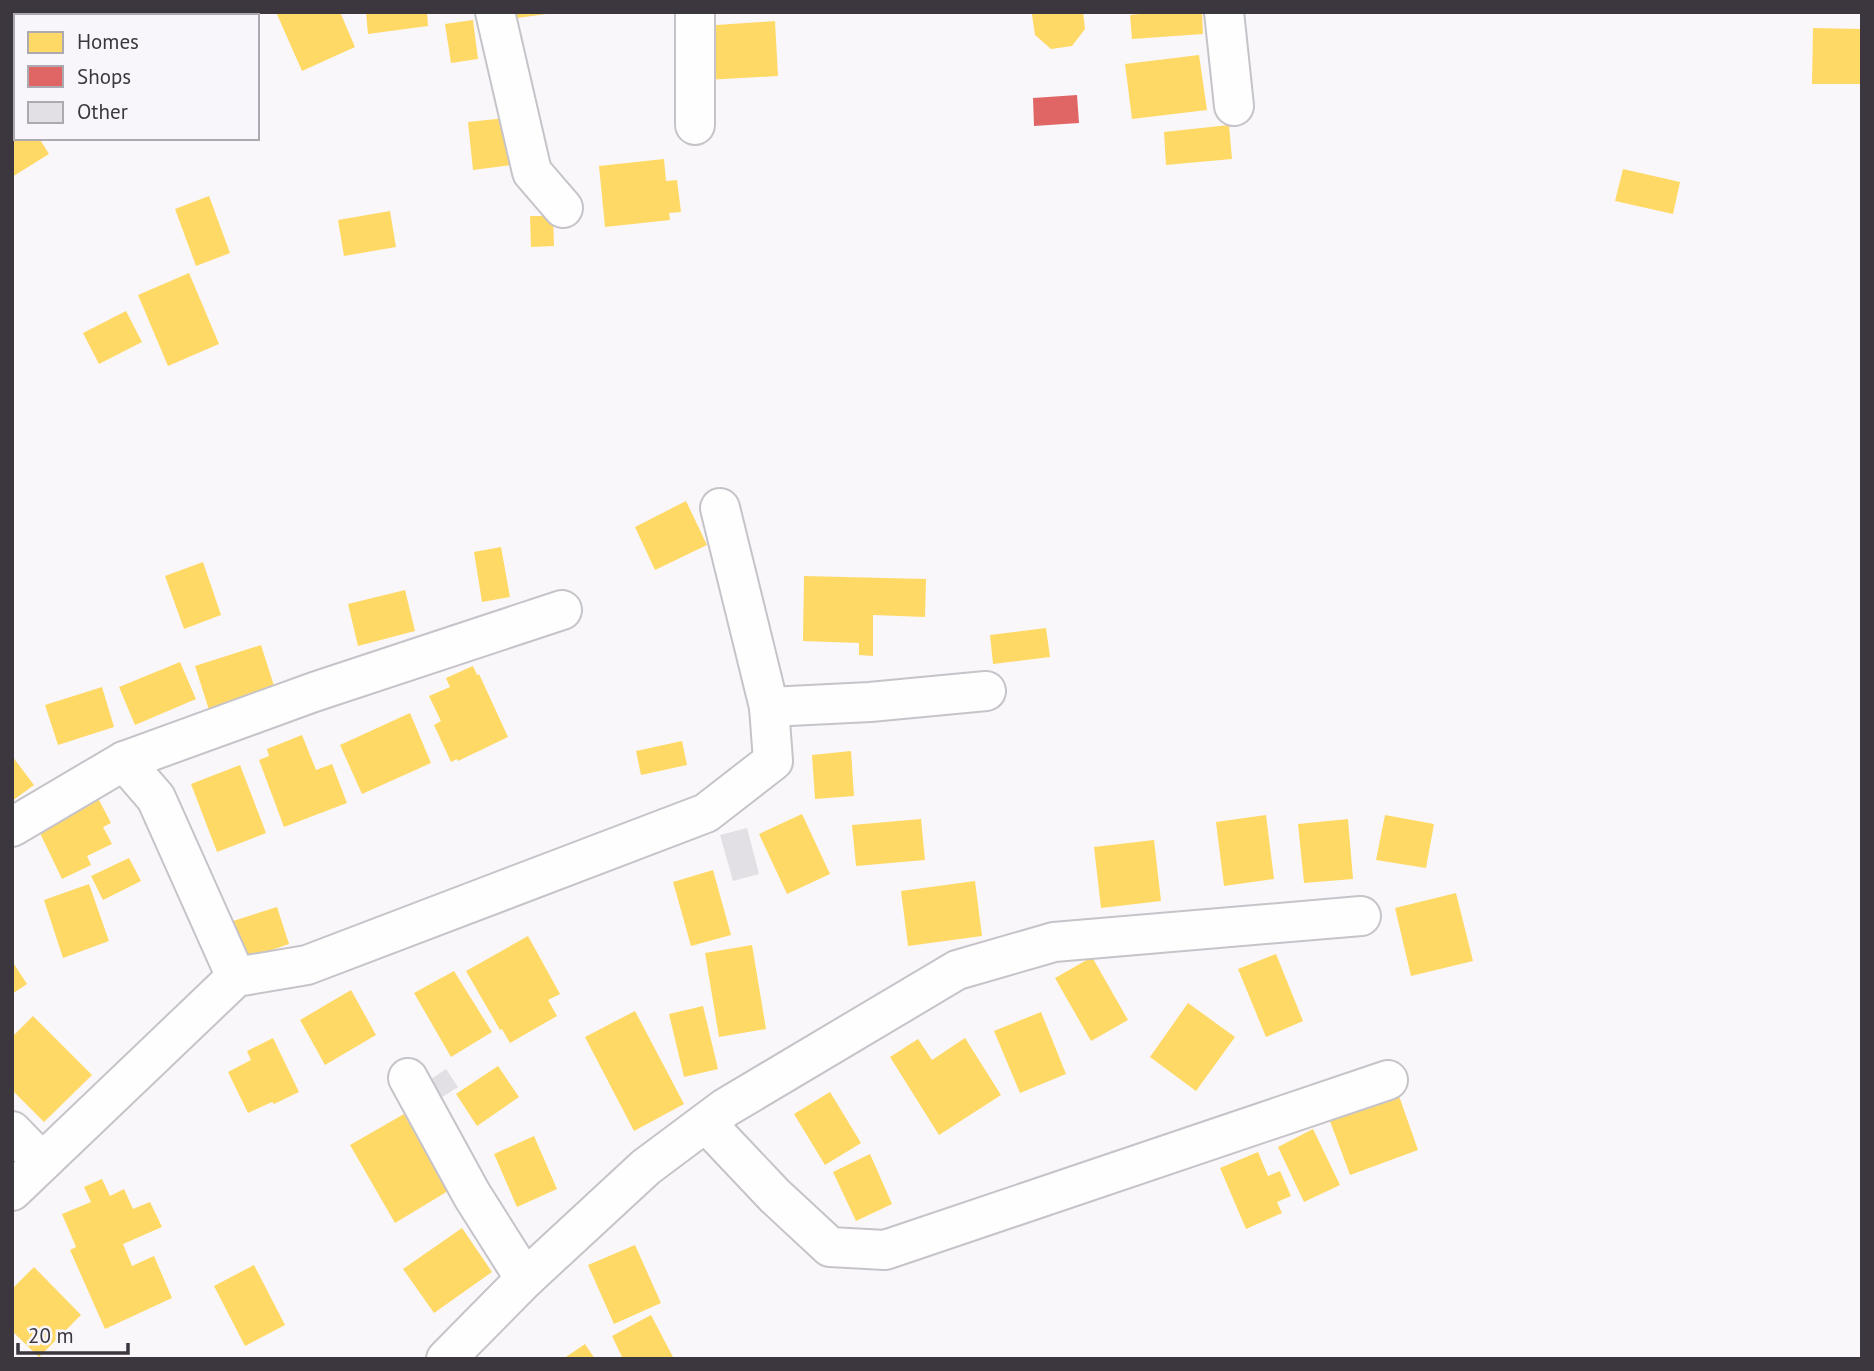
<svg xmlns="http://www.w3.org/2000/svg" width="1874" height="1371" font-family="'PT Sans',sans-serif">
<style>
.homes{fill:#ffd966}
.shops{fill:#e06666}
.building{fill:#e2dfe5}
.lines{fill:none;stroke-linecap:round;stroke-linejoin:round}
.minor-casing{stroke:#c6c3c9;stroke-width:42}
.tertiary-casing{stroke:#c6c3c9;stroke-width:42}
.minor{stroke:#fefefe;stroke-width:38}
.tertiary{stroke:#fefefe;stroke-width:38}
</style>
<rect width="100%" height="100%" fill="#f9f7fa"/>
<g class="homes">
<path d="M276,12H340L355,47L302,71Z"/>
<path d="M366,12H427L428,26L368,34Z"/>
<path d="M510,12H546V14L511,19Z"/>
<path d="M1034,12H1083L1085,29L1072,46L1051,49L1035,35L1032,15Z"/>
<path d="M1159,12H1202L1203,34L1132,39L1130,15Z"/>
<path d="M473,20L478,59L451,63L445,24Z"/>
<path d="M775,21L778,76L705,80L702,26Z"/>
<path d="M1813,28L1862,29V84H1812Z"/>
<path d="M1199,55L1207,110L1132,119L1125,64Z"/>
<path d="M16,113V138H39L49,154L12,177V115Z"/>
<path d="M506,118L511,165L473,170L468,122Z"/>
<path d="M1229,125L1232,159L1166,165L1164,132Z"/>
<path d="M664,159L666,181L677,180L681,212L669,213L670,220L605,227L599,166Z"/>
<path d="M1623,169L1680,182L1673,214L1615,201Z"/>
<path d="M209,196L230,253L196,266L175,209Z"/>
<path d="M390,211L396,247L344,256L338,220Z"/>
<path d="M530,216H553L554,246L531,247Z"/>
<path d="M189,273L219,344L168,366L138,295Z"/>
<path d="M126,311L142,342L99,364L83,333Z"/>
<path d="M686,501L707,545L655,570L635,527Z"/>
<path d="M501,547L510,597L482,602L474,552Z"/>
<path d="M203,562L221,615L184,629L165,576Z"/>
<path d="M804,576L926,579L925,617L873,615V656L859,655V643L803,641Z"/>
<path d="M405,590L415,631L358,646L348,604Z"/>
<path d="M1046,628L1050,657L993,664L990,635Z"/>
<path d="M261,645L275,689L209,710L195,666Z"/>
<path d="M180,662L196,699L135,725L119,687Z"/>
<path d="M473,666L477,675L479,674L508,737L458,761L457,759L451,762L434,725L441,721L429,696L450,687L446,678Z"/>
<path d="M102,687L114,727L58,745L45,705Z"/>
<path d="M410,713L431,763L362,794L340,745Z"/>
<path d="M302,735L316,770L332,764L347,803L284,827L259,760L269,756L267,749Z"/>
<path d="M682,741L687,765L641,775L636,751Z"/>
<path d="M851,751L854,796L815,799L812,755Z"/>
<path d="M12,756L34,785L12,801Z"/>
<path d="M240,765L266,833L217,852L191,784Z"/>
<path d="M99,800L111,823L103,827L112,844L87,856L91,865L62,879L38,829Z"/>
<path d="M802,814L830,874L787,894L759,834Z"/>
<path d="M1266,815L1274,879L1224,886L1216,822Z"/>
<path d="M1385,815L1434,824L1426,868L1376,860Z"/>
<path d="M921,819L925,860L856,866L852,825Z"/>
<path d="M1348,819L1353,879L1304,883L1298,824Z"/>
<path d="M1154,840L1161,901L1101,908L1094,847Z"/>
<path d="M129,858L141,881L103,900L91,876Z"/>
<path d="M713,870L731,935L691,946L673,882Z"/>
<path d="M975,881L982,936L908,946L901,891Z"/>
<path d="M89,884L109,941L63,958L44,900Z"/>
<path d="M1456,893L1473,961L1411,976L1395,908Z"/>
<path d="M277,907L289,944L246,959L233,921Z"/>
<path d="M528,936L560,994L548,1000L557,1016L510,1043L502,1029L500,1030L466,971Z"/>
<path d="M752,945L766,1029L719,1037L705,953Z"/>
<path d="M1276,954L1303,1021L1266,1037L1238,969Z"/>
<path d="M1092,957L1128,1020L1091,1041L1055,978Z"/>
<path d="M12,961L27,984L12,994Z"/>
<path d="M454,971L492,1032L451,1057L414,993Z"/>
<path d="M351,990L376,1035L325,1065L300,1020Z"/>
<path d="M1188,1003L1235,1037L1196,1091L1150,1057Z"/>
<path d="M703,1006L718,1069L684,1077L669,1014Z"/>
<path d="M635,1011L684,1104L634,1131L585,1037Z"/>
<path d="M1041,1012L1066,1074L1020,1093L994,1031Z"/>
<path d="M33,1016L92,1075L44,1122L12,1090V1037Z"/>
<path d="M273,1038L299,1092L274,1104L272,1102L248,1113L228,1072L251,1060L247,1051Z"/>
<path d="M965,1038L1001,1095L939,1135L890,1057L918,1039L932,1060Z"/>
<path d="M498,1066L519,1097L477,1126L456,1094Z"/>
<path d="M830,1092L861,1143L825,1165L794,1114Z"/>
<path d="M1399,1096L1418,1150L1350,1175L1330,1121Z"/>
<path d="M404,1114L448,1191L395,1223L350,1145Z"/>
<path d="M1313,1129L1340,1185L1304,1202L1278,1147Z"/>
<path d="M534,1136L557,1189L517,1207L494,1154Z"/>
<path d="M1258,1152L1268,1176L1280,1171L1291,1196L1277,1202L1282,1213L1246,1229L1220,1168Z"/>
<path d="M870,1154L892,1204L856,1221L833,1172Z"/>
<path d="M102,1179L110,1196L124,1189L133,1209L150,1202L162,1227L123,1244L132,1266L154,1256L172,1298L105,1329L70,1250L76,1247L62,1214L91,1202L84,1187Z"/>
<path d="M462,1228L492,1272L434,1313L403,1269Z"/>
<path d="M635,1245L661,1303L614,1324L588,1265Z"/>
<path d="M254,1265L285,1325L245,1346L214,1286Z"/>
<path d="M34,1267L81,1315L39,1357L12,1331V1289Z"/>
<path d="M651,1315L674,1359H623L612,1336Z"/>
<path d="M585,1344L595,1359H563Z"/>
</g>
<path class="shops" d="M1077,95L1079,123L1034,126L1033,98Z"/>
<g class="building">
<path d="M747,828L759,874L733,881L720,835Z"/>
<path d="M446,1069L458,1087L439,1099L428,1081Z"/>
</g>
<g class="lines">
<defs>
<g id="minor">
<path d="M495,12L532,172L563,208"/>
<path d="M695,12V125"/>
<path d="M1224,12L1234,106"/>
<path d="M769,707L870,702L986,691"/>
<path d="M124,761L156,798L236,977"/>
<path d="M12,827L124,761L314,692L562,610"/>
<path d="M408,1078L472,1195L525,1279"/>
<path d="M706,1123L775,1196L830,1247L885,1250L1388,1080"/>
<path d="M12,1131L42,1162"/>
<path d="M12,1191L236,977L307,965L706,813L773,761L769,707L720,508"/>
<path d="M446,1359L525,1279L646,1167L725,1108L957,970L1054,942L1361,916"/>
</g>
<g id="tertiary">
<path d="M133,16L140,12"/>
<path d="M12,74L16,73"/>
</g>
</defs>
<use href="#minor" class="minor-casing"/>
<use href="#tertiary" class="tertiary-casing"/>
<use href="#minor" class="minor"/>
<use href="#tertiary" class="tertiary"/>
</g>
<rect width="1874" height="1371" fill="none" stroke="#3c363f" stroke-width="28"/>
<rect x="14" y="14" width="245" height="126" fill="#f9f6fb" stroke="#ada9b0" stroke-width="2"/>
<rect x="28" y="32" width="35" height="21" fill="#ffd966" stroke="#ada9b0" stroke-width="2"/>
<text x="77" y="49" font-size="21" fill="#3c363f">Homes</text>
<rect x="28" y="66" width="35" height="21" fill="#e06666" stroke="#ada9b0" stroke-width="2"/>
<text x="77" y="84" font-size="21" fill="#3c363f">Shops</text>
<rect x="28" y="102" width="35" height="21" fill="#e2dfe5" stroke="#ada9b0" stroke-width="2"/>
<text x="77" y="119" font-size="21" fill="#3c363f">Other</text>
<path d="M18 1343v10h110v-10" fill="none" stroke="#3c363f" stroke-width="3.5"/>
<text x="28" y="1343" font-size="21" fill="#3c363f" stroke="#f9f6fb" stroke-width="5" paint-order="stroke">20 m</text>
</svg>
